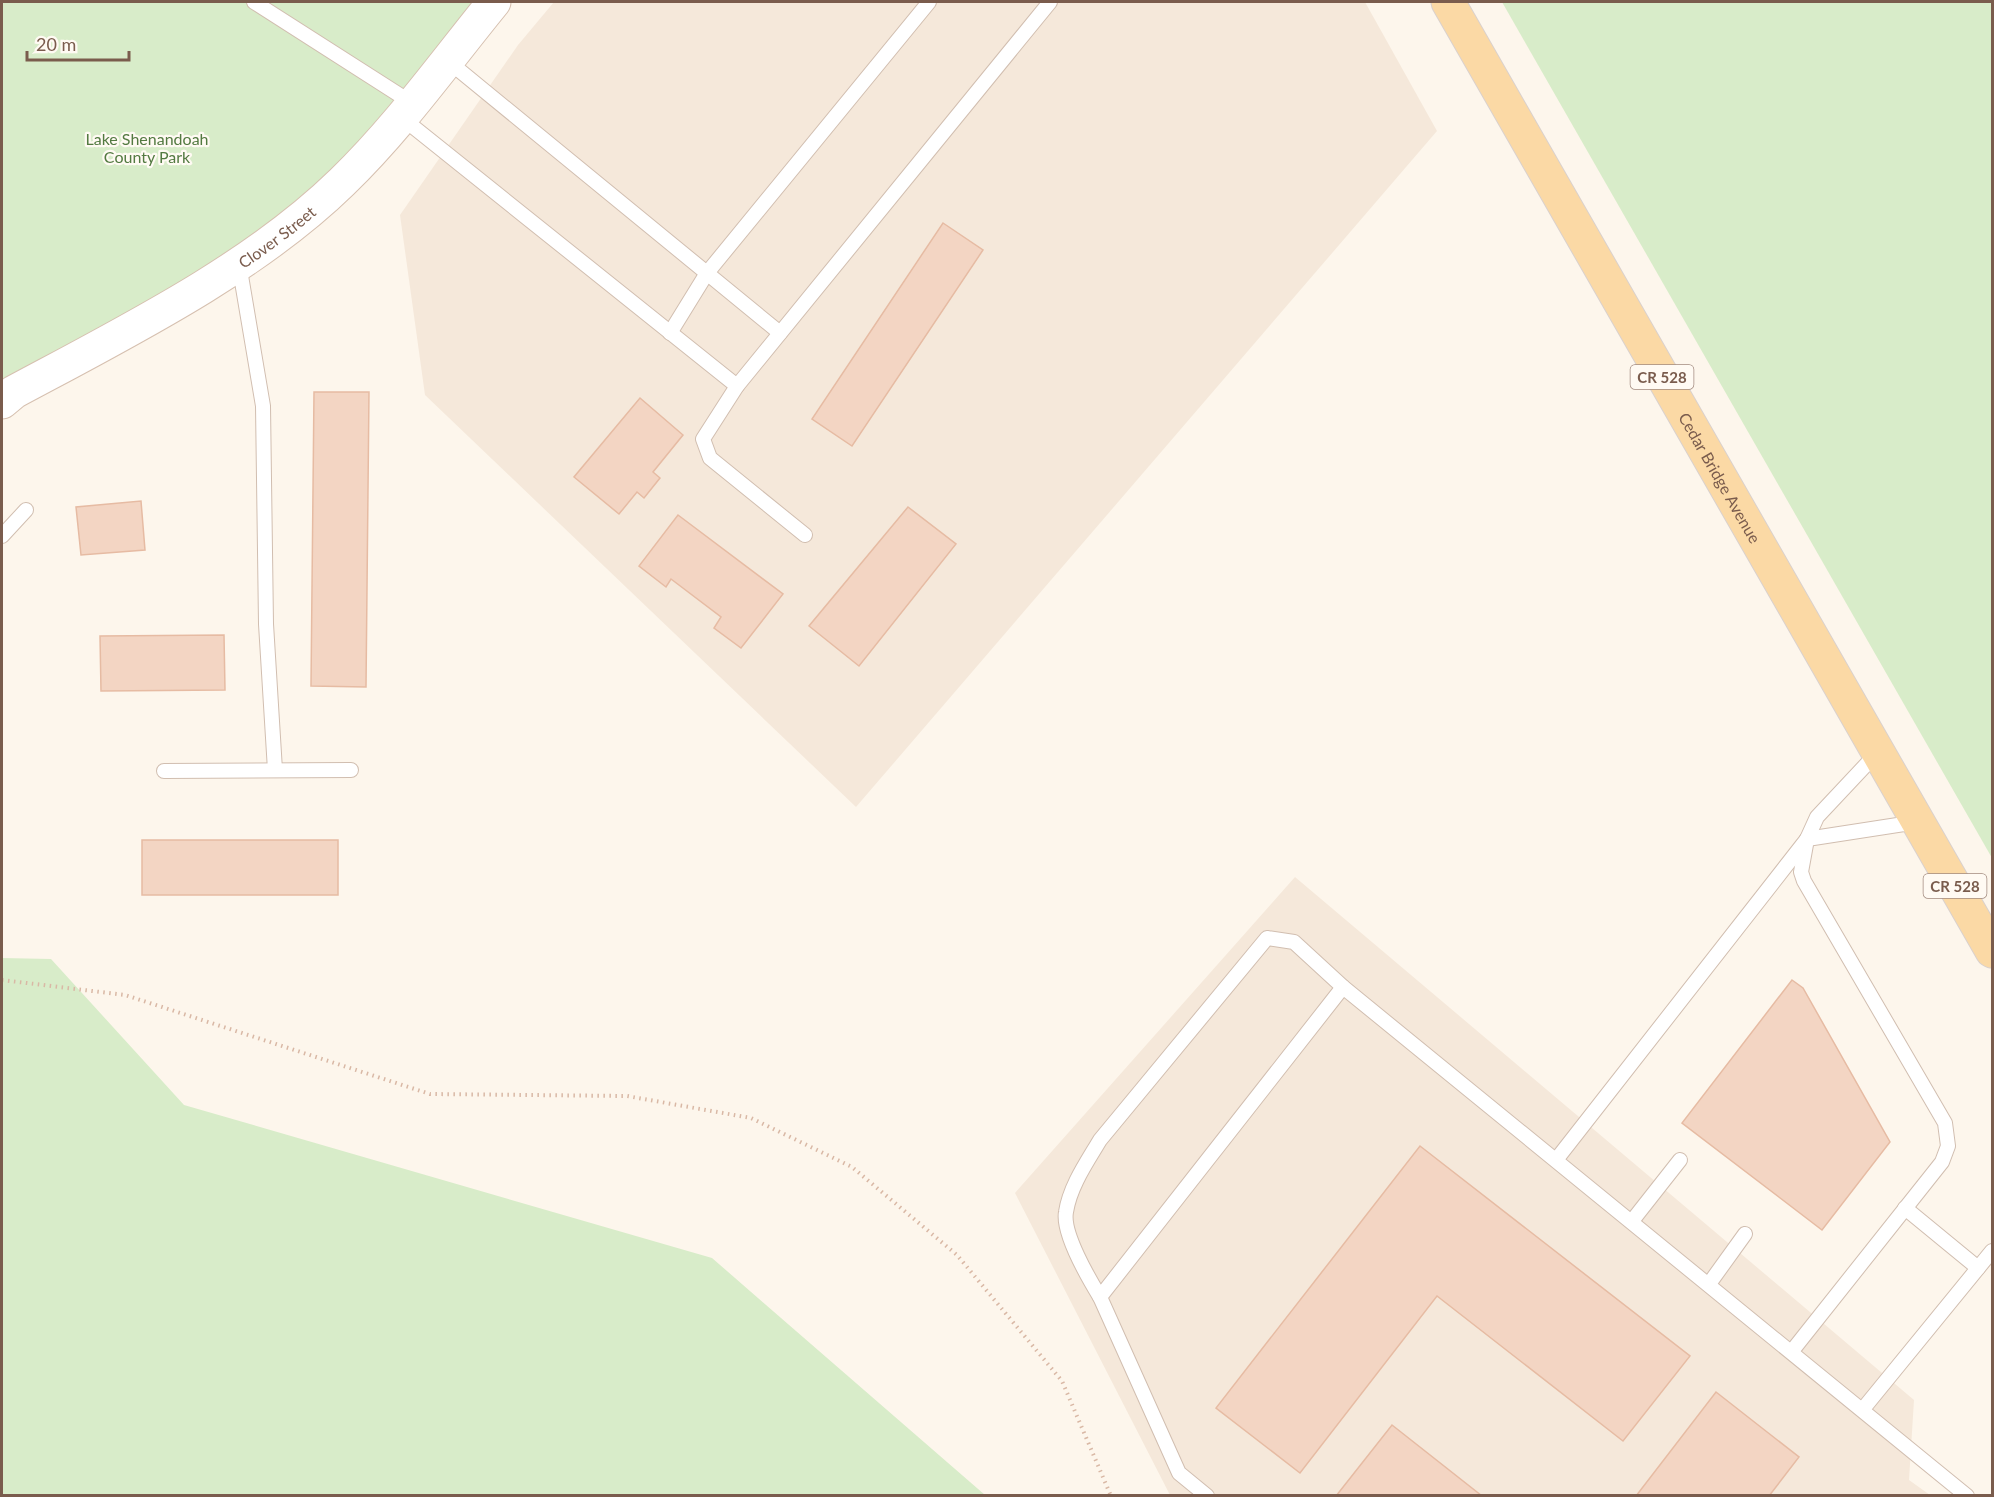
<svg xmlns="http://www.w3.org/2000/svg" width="1994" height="1497" font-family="Lato,sans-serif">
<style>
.residential{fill:#f5e8da}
.green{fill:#d8ecc9}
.building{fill:#f3d5c3;stroke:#e6bba3;stroke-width:1.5}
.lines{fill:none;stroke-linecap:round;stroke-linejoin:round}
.lane-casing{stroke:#d1beb0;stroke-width:16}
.secondary-casing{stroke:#d6c0b0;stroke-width:35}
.primary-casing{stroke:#dad1cd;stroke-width:35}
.path{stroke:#d9b8a5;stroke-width:4;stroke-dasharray:1.5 4.5;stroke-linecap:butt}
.lane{stroke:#fff;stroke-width:14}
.secondary{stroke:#fff;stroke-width:33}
.primary{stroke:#fbd9a5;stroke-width:33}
.labels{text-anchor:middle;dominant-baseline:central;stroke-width:4.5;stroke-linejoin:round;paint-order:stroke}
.shield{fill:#fffaf3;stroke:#a28b7f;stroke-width:1.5}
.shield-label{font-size:15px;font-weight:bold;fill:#7a5c4d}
.park-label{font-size:16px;fill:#537a41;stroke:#fffaf3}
.street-label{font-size:16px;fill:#7a5c4d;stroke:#fffaf3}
</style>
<rect width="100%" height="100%" fill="#fdf6ec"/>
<g class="residential">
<path d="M554,2H1365L1437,131L856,807L425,395L400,215L518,45Z"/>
<path d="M1295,877L1914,1400L1909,1480L1930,1495H1170L1015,1193Z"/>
</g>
<g class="green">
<path d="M2,2H494L342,182L2,402Z"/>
<path d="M1502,2H1992V858Z"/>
<path d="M2,958L51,959L184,1105L712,1258L985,1495H2Z"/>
</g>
<g class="building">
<path d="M943,223L983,250L852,446L812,419Z"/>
<path d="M314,392H369L366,687L311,686Z"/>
<path d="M640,398L683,435L653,472L660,478L644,498L637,492L619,514L574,477Z"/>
<path d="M141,501L145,550L81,555L76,507Z"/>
<path d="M908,507L956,544L859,666L809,626Z"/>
<path d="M678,515L783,594L741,648L714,628L721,617L671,579L666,587L639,566Z"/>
<path d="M224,635L225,690L101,691L100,636Z"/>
<rect x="142" y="840" width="196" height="55"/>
<path d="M1792,980L1803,988L1890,1142L1822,1230L1682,1123Z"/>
<path d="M1420,1146L1690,1356L1623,1441L1437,1296L1300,1473L1216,1408Z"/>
<path d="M1716,1392L1799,1457L1769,1496H1636Z"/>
<path d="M1392,1425L1482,1496H1336Z"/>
</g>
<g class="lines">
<defs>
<g id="lane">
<path d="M254,2L412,103"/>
<path d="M448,61L780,333"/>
<path d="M401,117L737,386"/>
<path d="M239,264L263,406L266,624L275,770"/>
<path d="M670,333L707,273L929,2"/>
<path d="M805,535L710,458L703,439L737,386L1050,2"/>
<path d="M2,536L26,510"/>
<path d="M164,771L351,770"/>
<path d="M1807,839L1917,822"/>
<path d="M1556,1160L1807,839L1817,817L1878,752"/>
<path d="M1905,1208L1978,1268"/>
<path d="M1632,1221L1680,1160"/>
<path d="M1709,1284L1745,1234"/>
<path d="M1100,1297C1089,1279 1062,1233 1066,1212C1070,1186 1087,1162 1100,1140L1267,938L1294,942L1343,987"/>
<path d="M1792,1351L1942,1162L1948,1146L1945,1123L1804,881L1801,872L1807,839"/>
<path d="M1863,1409L1992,1251"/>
<path d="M1207,1496L1179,1473L1100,1297L1343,987L1967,1496"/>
</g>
<g id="secondary">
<path id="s1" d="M2,402L14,392C124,333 253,269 342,182C398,128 445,62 494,2"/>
</g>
<g id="primary">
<path id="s2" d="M1448,2L1992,951"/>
</g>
</defs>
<use href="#lane" class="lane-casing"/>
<use href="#secondary" class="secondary-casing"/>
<use href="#primary" class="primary-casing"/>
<path class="path" d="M2,980L125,995L430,1094L627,1096L751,1118L852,1167L957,1255L1062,1381L1111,1496"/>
<use href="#lane" class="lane"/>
<use href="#secondary" class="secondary"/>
<use href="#primary" class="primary"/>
</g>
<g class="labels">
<g class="shield">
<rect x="1630.5" y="365" width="63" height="24" rx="4.5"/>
<rect x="1923.5" y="874" width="63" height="24" rx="4.5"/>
</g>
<g class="shield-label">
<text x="1662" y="377">CR 528</text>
<text x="1955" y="886">CR 528</text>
</g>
<g class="park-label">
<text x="147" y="138">Lake Shenandoah<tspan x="147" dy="18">County Park</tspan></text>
</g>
<g class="street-label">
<text stroke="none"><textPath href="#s1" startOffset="321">Clover Street</textPath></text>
<text stroke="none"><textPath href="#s2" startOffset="548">Cedar Bridge Avenue</textPath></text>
</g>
</g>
<rect width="1994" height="1497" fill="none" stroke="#7a5c4d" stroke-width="6"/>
<path d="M27 51v9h102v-9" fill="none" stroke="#7a5c4d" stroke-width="3"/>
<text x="36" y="51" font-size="18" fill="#7a5c4d" stroke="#fffaf3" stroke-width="4.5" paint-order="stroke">20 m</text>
</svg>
